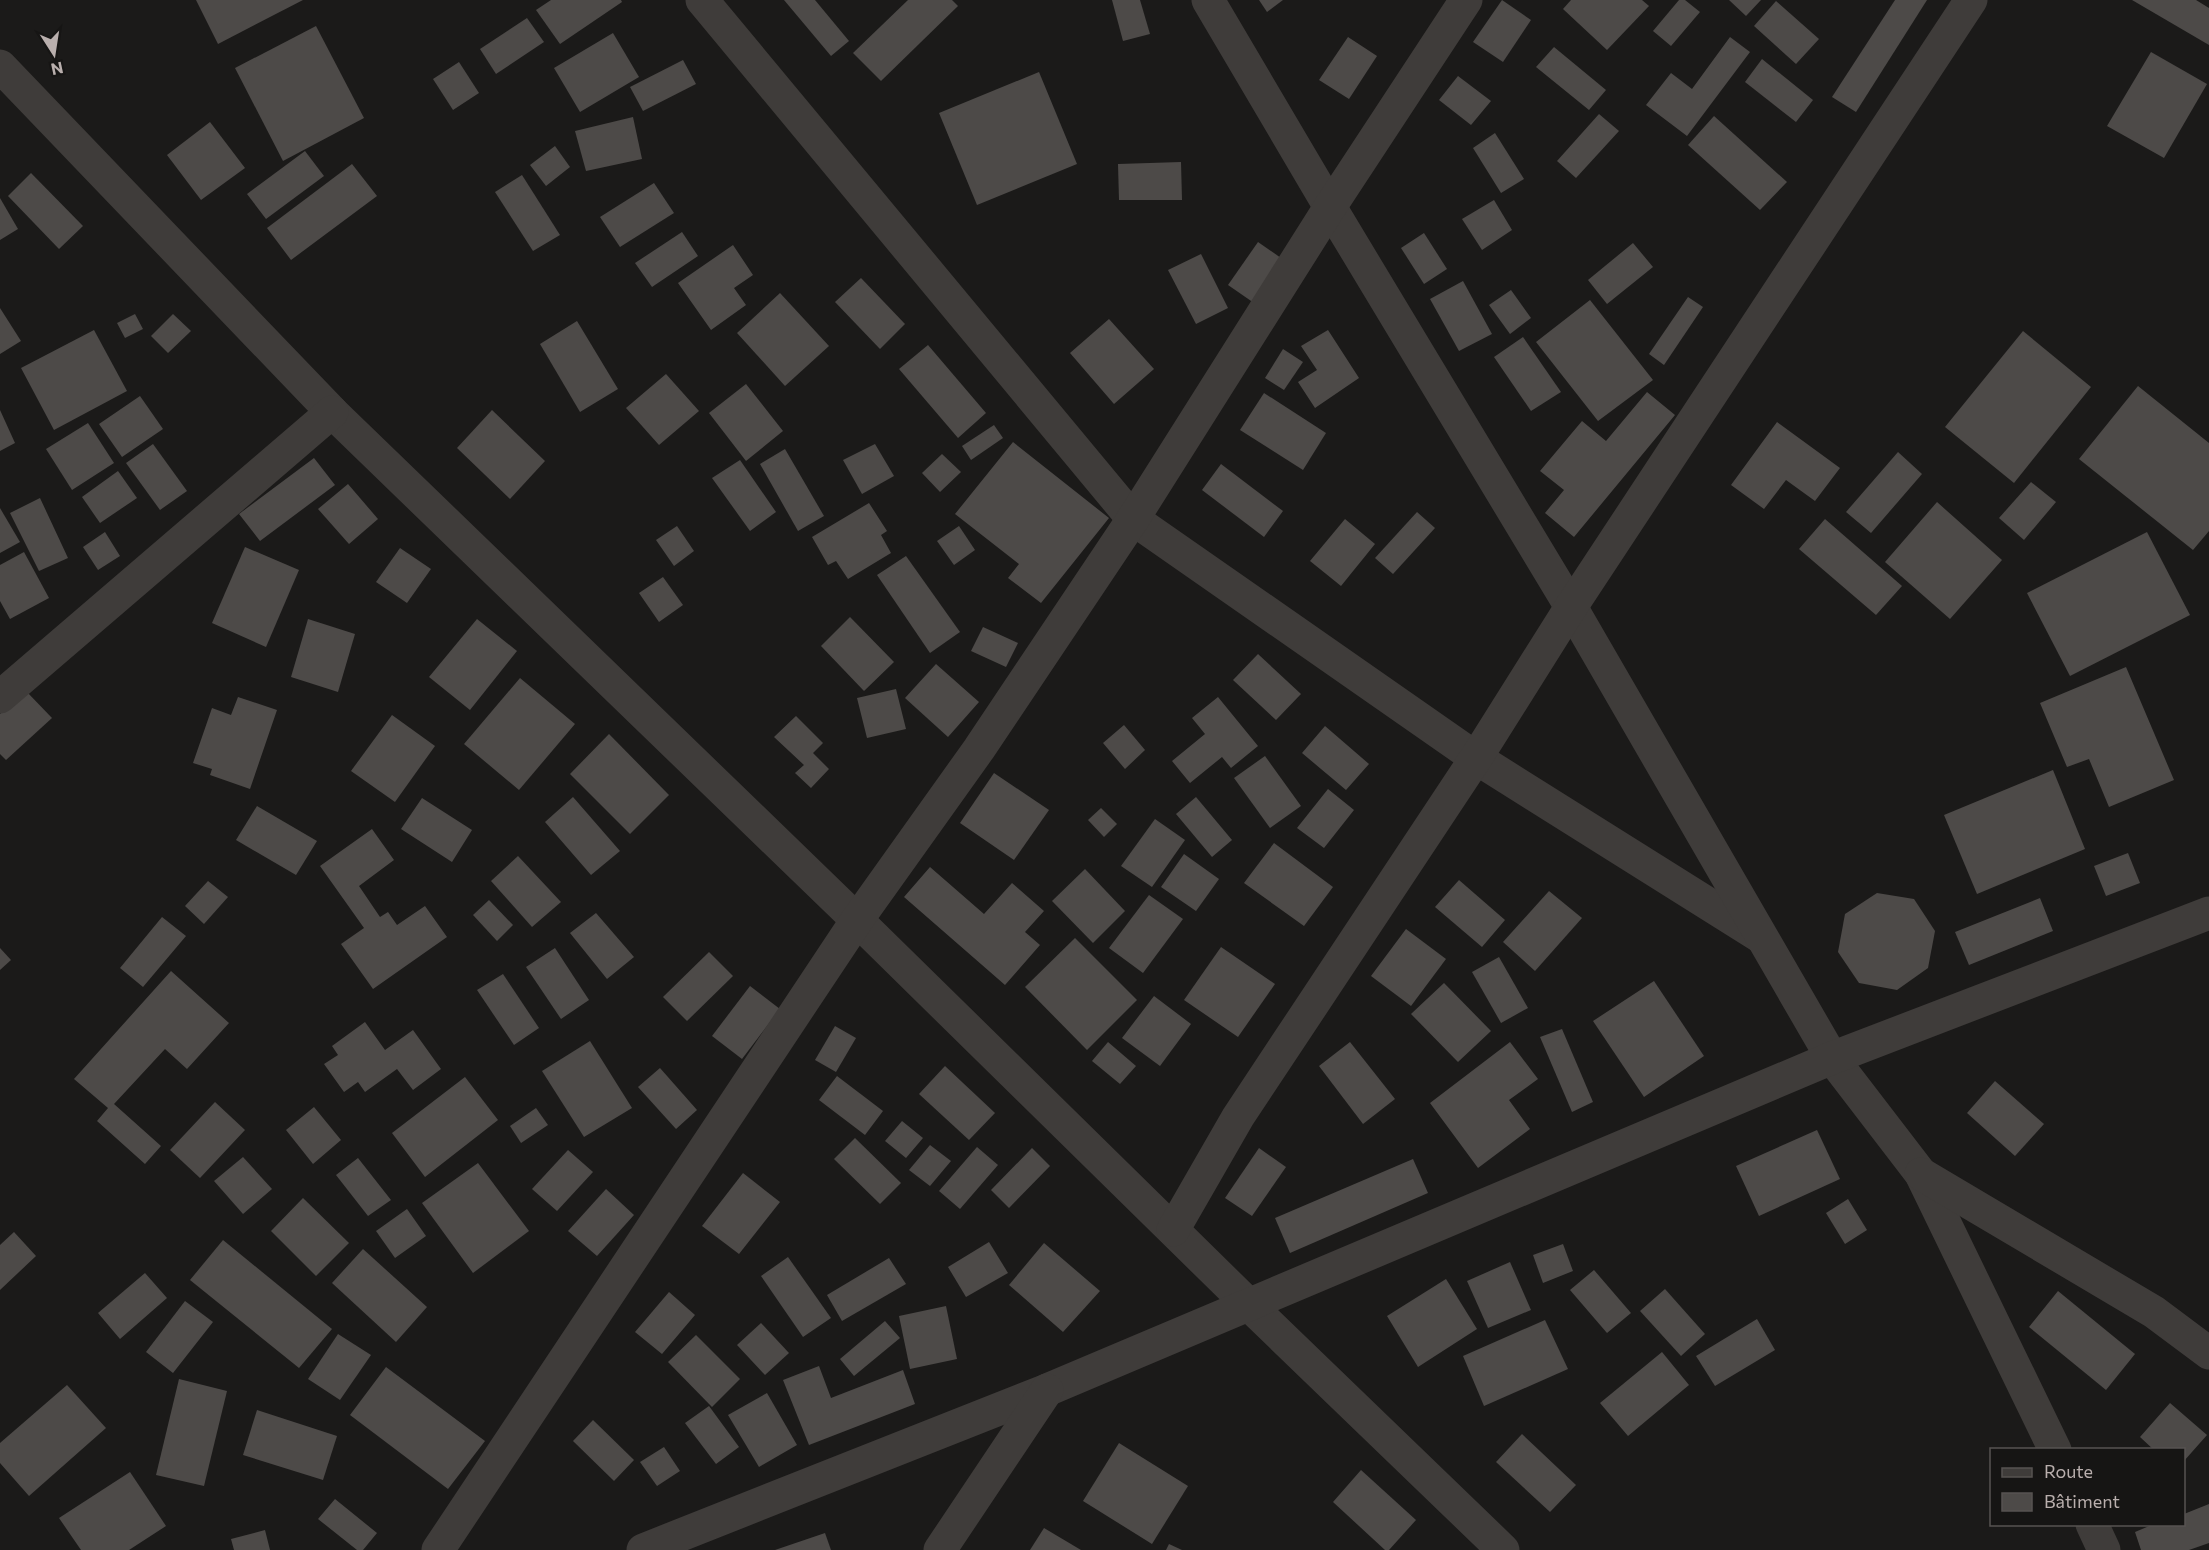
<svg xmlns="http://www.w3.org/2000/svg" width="2209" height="1550" font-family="Commissioner,sans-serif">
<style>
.building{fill:#4d4a48}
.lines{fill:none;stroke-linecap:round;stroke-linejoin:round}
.street{stroke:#3f3c3a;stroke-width:33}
</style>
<rect width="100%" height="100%" fill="#1b1a19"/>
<g class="building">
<path d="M196,0H303L218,44Z"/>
<path d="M551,0H621L622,2L560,44L536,10Z"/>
<path d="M784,0H815L849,41L831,56Z"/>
<path d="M908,0H952L958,6L881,81L853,53Z"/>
<path d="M1112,0H1140L1150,34L1123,41Z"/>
<path d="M1259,0H1283L1267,12Z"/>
<path d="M1502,0L1531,20L1503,62L1473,42Z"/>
<path d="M1571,0H1642L1649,6L1607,50L1563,9Z"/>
<path d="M1679,0H1685L1700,12L1671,46L1653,31Z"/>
<path d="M1729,0H1761L1746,16Z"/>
<path d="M1895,0H1927L1856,112L1832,97Z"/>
<path d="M2132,0H2196L2209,8V45Z"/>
<path d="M1776,1L1819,39L1796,64L1754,26Z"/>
<path d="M527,18L544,42L496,74L480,49Z"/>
<path d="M316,26L364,118L283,161L235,68Z"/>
<path d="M613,33L639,77L580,112L554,68Z"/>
<path d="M1348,37L1377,56L1349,99L1319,80Z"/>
<path d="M1730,37L1750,52L1687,136L1646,105L1671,73L1692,89Z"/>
<path d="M1554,47L1606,90L1589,110L1536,67Z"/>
<path d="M2151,52L2207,84L2164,158L2107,126Z"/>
<path d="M1762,59L1813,100L1796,122L1745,82Z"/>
<path d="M683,60L696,84L643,111L630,87Z"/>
<path d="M459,62L479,93L453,110L433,79Z"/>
<path d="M1039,72L1077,164L977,205L939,113Z"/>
<path d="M1458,76L1491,101L1471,125L1439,100Z"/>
<path d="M1599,114L1619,131L1576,178L1557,161Z"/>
<path d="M1714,116L1787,182L1760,210L1688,145Z"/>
<path d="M633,117L642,159L586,171L575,131Z"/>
<path d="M210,122L245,168L201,200L167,155Z"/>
<path d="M1495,133L1524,179L1501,193L1473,148Z"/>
<path d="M555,146L570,167L546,186L530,165Z"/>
<path d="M305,151L324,176L266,219L247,194Z"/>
<path d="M1181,162L1182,200H1119L1118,164Z"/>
<path d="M352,164L377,196L291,260L267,228Z"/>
<path d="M31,173L83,226L59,249L8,196Z"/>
<path d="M522,175L560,235L533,251L495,192Z"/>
<path d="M654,183L674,213L620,247L600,217Z"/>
<path d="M0,198L18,229L0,240Z"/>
<path d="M1494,200L1512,230L1482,250L1462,219Z"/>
<path d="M682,232L698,256L652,287L635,263Z"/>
<path d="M1424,233L1447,269L1424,284L1401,248Z"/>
<path d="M1258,242L1284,260L1254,303L1228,285Z"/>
<path d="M1633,243L1653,267L1607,304L1588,280Z"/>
<path d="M733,245L753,275L734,288L746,305L711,330L678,283Z"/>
<path d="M1201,254L1228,308L1196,324L1168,270Z"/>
<path d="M861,278L905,324L880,349L835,302Z"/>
<path d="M1463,281L1492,334L1459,351L1430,299Z"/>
<path d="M1511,290L1531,318L1510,334L1489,305Z"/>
<path d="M780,293L829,346L785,386L737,333Z"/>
<path d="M1688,297L1703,307L1664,365L1649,354Z"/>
<path d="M1590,300L1653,380L1598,421L1536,342Z"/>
<path d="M0,308L21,341L0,354Z"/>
<path d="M135,314L143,329L125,338L117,323Z"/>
<path d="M173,314L191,331L168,353L151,336Z"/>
<path d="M1109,319L1154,369L1114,404L1070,353Z"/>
<path d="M577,321L618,389L580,412L540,344Z"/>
<path d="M94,330L127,391L54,430L21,368Z"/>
<path d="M1328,330L1359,378L1315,408L1298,382L1317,370L1301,346Z"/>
<path d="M2023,331L2091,387L2014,483L1945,427Z"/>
<path d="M1523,337L1561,392L1531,411L1494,357Z"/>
<path d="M928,345L986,413L958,438L899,369Z"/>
<path d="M1283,349L1303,362L1284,390L1265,378Z"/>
<path d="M666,374L699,411L659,445L626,408Z"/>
<path d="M746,384L783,431L746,461L709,413Z"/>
<path d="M2138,386L2209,443V531L2193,550L2079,459Z"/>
<path d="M1647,392L1675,415L1574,537L1545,513L1564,490L1540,471L1582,421L1606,441Z"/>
<path d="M1264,393L1326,433L1303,470L1240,430Z"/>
<path d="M140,396L163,429L122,457L99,424Z"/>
<path d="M0,410L15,443L0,451Z"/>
<path d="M492,410L545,461L510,499L457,448Z"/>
<path d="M1777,422L1840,468L1815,501L1786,480L1764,509L1731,485Z"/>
<path d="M88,423L114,463L72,490L46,449Z"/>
<path d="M994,425L1003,438L971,460L962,446Z"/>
<path d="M1013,442L1109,518L1041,603L1008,578L1019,564L955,514Z"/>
<path d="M153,444L187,491L160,510L126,463Z"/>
<path d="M875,444L894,476L862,494L843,460Z"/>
<path d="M785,449L824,516L798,531L760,464Z"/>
<path d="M1898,452L1922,474L1871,533L1846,512Z"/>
<path d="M942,454L961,472L940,492L922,473Z"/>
<path d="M314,458L335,485L260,541L239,514Z"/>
<path d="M740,460L776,512L750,531L712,478Z"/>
<path d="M1221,464L1283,511L1264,537L1202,490Z"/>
<path d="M118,471L137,498L100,523L82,497Z"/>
<path d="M2031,482L2056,502L2024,540L1999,518Z"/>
<path d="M348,484L378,519L349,544L318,509Z"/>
<path d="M40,498L68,558L39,571L10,513Z"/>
<path d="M1937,502L2002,560L1950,619L1885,562Z"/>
<path d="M869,503L887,531L881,535L891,553L848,579L836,561L828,565L812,537Z"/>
<path d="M0,508L20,542L0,553Z"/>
<path d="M1417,512L1435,528L1393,574L1375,558Z"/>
<path d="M1345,519L1375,544L1341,586L1310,561Z"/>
<path d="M1825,519L1902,586L1876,615L1799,549Z"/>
<path d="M677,526L694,551L674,566L656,540Z"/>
<path d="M959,526L975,550L954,565L937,541Z"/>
<path d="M105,532L120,556L98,570L83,547Z"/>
<path d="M2147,532L2190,615L2070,676L2027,593Z"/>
<path d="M245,547L299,570L266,647L212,623Z"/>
<path d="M400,548L431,569L407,603L376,582Z"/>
<path d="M24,552L49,598L10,619L0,601V565Z"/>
<path d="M906,556L960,632L930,653L877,575Z"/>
<path d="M663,577L683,605L659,622L639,593Z"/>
<path d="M850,617L894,662L864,691L821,646Z"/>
<path d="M308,619L355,634L338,692L291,677Z"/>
<path d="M477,619L517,651L470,710L429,677Z"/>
<path d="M983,627L1018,643L1006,667L971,651Z"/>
<path d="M1258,654L1301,694L1276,720L1233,680Z"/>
<path d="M936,664L979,702L948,737L905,698Z"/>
<path d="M2126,667L2174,780L2109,807L2089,759L2067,767L2040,703Z"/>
<path d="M520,678L575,724L519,790L464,744Z"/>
<path d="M896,689L906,729L867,738L857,698Z"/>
<path d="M26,691L52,718L6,760L0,754V714Z"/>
<path d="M238,697L277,710L250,789L210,775L212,769L193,763L212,708L231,715Z"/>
<path d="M1218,697L1258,746L1231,768L1222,757L1190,783L1172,761L1205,734L1192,718Z"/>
<path d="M392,715L435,746L395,802L351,771Z"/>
<path d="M796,716L823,743L813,753L829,769L811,788L795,773L804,765L774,737Z"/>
<path d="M1124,725L1145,750L1125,769L1103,743Z"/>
<path d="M1325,726L1369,764L1346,790L1302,753Z"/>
<path d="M609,734L669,795L630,834L570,774Z"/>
<path d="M1265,756L1301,806L1270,828L1234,778Z"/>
<path d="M2053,770L2085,849L1977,894L1944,815Z"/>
<path d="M994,773L1049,810L1014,860L960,823Z"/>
<path d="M1328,789L1354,810L1324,848L1297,828Z"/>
<path d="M573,797L620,851L591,875L545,822Z"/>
<path d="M1196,797L1232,840L1212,857L1176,814Z"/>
<path d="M422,798L472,830L452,862L401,829Z"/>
<path d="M257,806L317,841L296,875L236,840Z"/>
<path d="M1101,808L1117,824L1104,837L1088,820Z"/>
<path d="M1155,819L1185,840L1152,887L1121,866Z"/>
<path d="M372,829L394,860L359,886L380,917L388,912L397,925L425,906L447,937L373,989L341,944L364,928L320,866Z"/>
<path d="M1274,843L1333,887L1304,926L1244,883Z"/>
<path d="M2128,853L2140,883L2106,896L2094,866Z"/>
<path d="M1184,854L1219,879L1196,911L1161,887Z"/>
<path d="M518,856L561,902L532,927L491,881Z"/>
<path d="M930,867L984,914L1012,883L1044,911L1025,932L1040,945L1005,985L904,897Z"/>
<path d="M1085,869L1125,911L1093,943L1052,901Z"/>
<path d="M1459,880L1505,920L1482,947L1435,907Z"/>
<path d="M208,881L228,897L204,924L185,906Z"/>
<path d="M1549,891L1582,918L1535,971L1503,942Z"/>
<path d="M1877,893L1914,899L1935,931L1928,968L1897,990L1859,983L1838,952L1845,914Z"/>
<path d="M1149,895L1183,919L1143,973L1109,948Z"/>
<path d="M2040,898L2053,931L1969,965L1955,932Z"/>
<path d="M489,900L513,925L497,941L473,915Z"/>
<path d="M596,913L634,957L607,979L570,933Z"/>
<path d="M162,917L186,936L143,987L120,968Z"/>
<path d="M1406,929L1446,959L1411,1006L1371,976Z"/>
<path d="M1075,938L1137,1000L1087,1050L1025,987Z"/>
<path d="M1221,947L1275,984L1238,1037L1184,1000Z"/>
<path d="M0,948L11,960L0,970Z"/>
<path d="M555,948L589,1000L561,1019L526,967Z"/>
<path d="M709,952L733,976L687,1021L663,997Z"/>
<path d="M1499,957L1528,1008L1501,1023L1472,972Z"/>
<path d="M171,971L229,1023L187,1069L165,1049L114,1104L161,1146L145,1164L97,1121L108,1108L74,1079Z"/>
<path d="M503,974L539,1028L514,1045L477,990Z"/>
<path d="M1654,981L1704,1056L1644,1097L1593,1021Z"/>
<path d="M1444,983L1491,1031L1458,1062L1411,1014Z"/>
<path d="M750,986L780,1009L742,1059L712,1036Z"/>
<path d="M1154,996L1191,1024L1160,1066L1122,1038Z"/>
<path d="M365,1022L385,1050L413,1030L441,1069L413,1090L397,1069L365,1092L358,1082L344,1092L324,1064L338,1055L332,1046Z"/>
<path d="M835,1026L856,1038L836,1072L815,1060Z"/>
<path d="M1562,1029L1593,1102L1572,1112L1540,1037Z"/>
<path d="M590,1041L632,1108L584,1137L542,1071Z"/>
<path d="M1108,1042L1136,1066L1120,1084L1092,1061Z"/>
<path d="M1350,1042L1395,1099L1363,1124L1319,1066Z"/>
<path d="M1510,1042L1538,1079L1509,1100L1530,1129L1478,1168L1430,1103Z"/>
<path d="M945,1066L995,1113L969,1140L919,1094Z"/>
<path d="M660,1068L697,1110L676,1129L638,1087Z"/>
<path d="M837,1076L883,1111L865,1135L819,1100Z"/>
<path d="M465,1077L498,1120L425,1177L392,1133Z"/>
<path d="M1995,1081L2044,1124L2015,1156L1967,1113Z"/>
<path d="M215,1102L245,1130L200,1178L170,1150Z"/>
<path d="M314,1107L341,1140L313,1164L286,1130Z"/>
<path d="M536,1108L548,1125L521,1143L510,1126Z"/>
<path d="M902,1121L923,1138L906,1158L885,1141Z"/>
<path d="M1817,1130L1840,1179L1759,1216L1736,1166Z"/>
<path d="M855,1138L901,1183L880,1204L834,1159Z"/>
<path d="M930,1145L951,1161L930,1186L909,1170Z"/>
<path d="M977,1147L998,1165L960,1209L939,1191Z"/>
<path d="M1032,1148L1050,1166L1009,1208L991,1190Z"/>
<path d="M1259,1148L1286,1167L1252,1216L1225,1198Z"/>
<path d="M568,1150L593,1172L557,1211L532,1189Z"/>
<path d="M243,1157L272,1189L243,1214L214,1181Z"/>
<path d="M358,1158L391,1200L368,1216L336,1175Z"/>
<path d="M1413,1159L1428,1193L1290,1253L1275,1218Z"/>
<path d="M478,1163L529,1231L473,1273L422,1203Z"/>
<path d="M743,1173L780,1202L739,1254L702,1226Z"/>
<path d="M606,1189L634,1215L597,1256L568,1231Z"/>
<path d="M303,1198L349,1243L316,1276L271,1231Z"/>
<path d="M1848,1199L1867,1230L1845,1244L1826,1213Z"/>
<path d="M407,1209L426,1236L395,1258L376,1231Z"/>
<path d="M14,1232L36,1256L0,1290V1245Z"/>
<path d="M223,1240L332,1329L299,1368L190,1280Z"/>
<path d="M989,1242L1008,1273L966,1297L948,1267Z"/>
<path d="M1044,1243L1100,1291L1063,1332L1009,1285Z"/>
<path d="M1563,1244L1573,1271L1543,1283L1533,1255Z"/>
<path d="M363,1249L427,1307L396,1342L332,1283Z"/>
<path d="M788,1257L831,1318L803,1337L761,1276Z"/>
<path d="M889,1258L906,1284L842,1321L827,1295Z"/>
<path d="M1510,1262L1531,1310L1488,1328L1467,1281Z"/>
<path d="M1594,1270L1631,1313L1607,1333L1570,1290Z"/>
<path d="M145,1273L167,1298L120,1339L98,1313Z"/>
<path d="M1446,1279L1477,1329L1418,1367L1387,1316Z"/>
<path d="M1665,1289L1705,1334L1681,1356L1640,1311Z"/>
<path d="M2058,1291L2135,1354L2106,1390L2029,1327Z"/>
<path d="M669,1292L695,1315L662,1354L635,1332Z"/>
<path d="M185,1301L213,1322L173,1373L146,1352Z"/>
<path d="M946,1306L957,1359L910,1369L899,1316Z"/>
<path d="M1757,1319L1775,1350L1715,1386L1696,1356Z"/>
<path d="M1545,1320L1568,1369L1484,1406L1463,1356Z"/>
<path d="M885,1321L900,1338L854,1376L840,1359Z"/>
<path d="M761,1323L789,1353L765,1375L737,1345Z"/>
<path d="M338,1334L371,1355L340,1400L308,1379Z"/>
<path d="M696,1335L740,1379L712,1407L668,1362Z"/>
<path d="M1662,1352L1689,1385L1628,1436L1600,1403Z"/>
<path d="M819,1366L831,1398L903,1370L915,1404L809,1445L783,1380Z"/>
<path d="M386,1367L485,1441L448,1489L350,1415Z"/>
<path d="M179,1379L227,1391L204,1486L156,1475Z"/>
<path d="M67,1385L106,1428L29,1496L0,1463V1443Z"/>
<path d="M767,1393L797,1445L759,1467L728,1415Z"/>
<path d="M2170,1403L2207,1435L2184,1461V1450H2154L2140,1437Z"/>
<path d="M709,1406L739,1447L716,1464L685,1423Z"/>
<path d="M257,1410L337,1436L323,1480L243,1455Z"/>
<path d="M593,1420L634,1460L614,1481L573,1441Z"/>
<path d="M1522,1434L1576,1485L1550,1512L1496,1462Z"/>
<path d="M1119,1443L1188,1486L1152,1544L1083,1501Z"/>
<path d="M664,1447L680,1471L657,1486L640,1462Z"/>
<path d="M1361,1470L1416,1520L1389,1550H1385L1333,1502Z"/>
<path d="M130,1472L166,1526L129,1550H81L59,1518Z"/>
<path d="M335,1499L377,1533L363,1550H357L318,1519Z"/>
<path d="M2209,1504V1543L2189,1550H2141L2135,1532L2154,1524H2184V1514Z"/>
<path d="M1044,1528L1081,1550H1030Z"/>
<path d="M265,1530L270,1550H234L231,1539Z"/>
<path d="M825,1533L831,1550H775Z"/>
<path d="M1169,1544L1182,1550H1166Z"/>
</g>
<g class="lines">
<g class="street">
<path d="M702,0L1133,519L1476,758L1761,937"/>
<path d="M1208,0L1330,207L1571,607L1832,1058L1921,1174L2055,1450"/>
<path d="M0,66L332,412L857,920L1248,1304L1503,1550"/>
<path d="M0,697L332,412"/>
<path d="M1921,1174L2154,1312L2209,1353"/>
<path d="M1173,1230L1238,1117L1476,758L1571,607L1971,0"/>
<path d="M2092,1524L2104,1550"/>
<path d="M438,1550L857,920L979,749L1133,519L1330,207L1466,0"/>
<path d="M643,1550L1047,1390L1832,1058L2209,913"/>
<path d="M940,1550L1047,1390"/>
</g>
</g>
<rect x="1990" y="1448" width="195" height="78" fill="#161514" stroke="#575351" stroke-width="1.5"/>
<rect x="2002" y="1468" width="30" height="9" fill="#3f3c3a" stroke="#575351" stroke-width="1.5"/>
<text x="2044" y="1478" font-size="18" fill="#b9afad">Route</text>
<rect x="2002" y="1493" width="30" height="18" fill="#4d4a48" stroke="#575351" stroke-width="1.5"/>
<text x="2044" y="1508" font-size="18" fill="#b9afad">Bâtiment</text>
<g transform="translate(54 54) rotate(168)" stroke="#161514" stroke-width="4.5" paint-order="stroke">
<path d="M0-4.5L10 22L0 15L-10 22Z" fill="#b9afad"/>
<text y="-9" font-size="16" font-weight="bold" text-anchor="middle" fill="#b9afad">N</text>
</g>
</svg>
